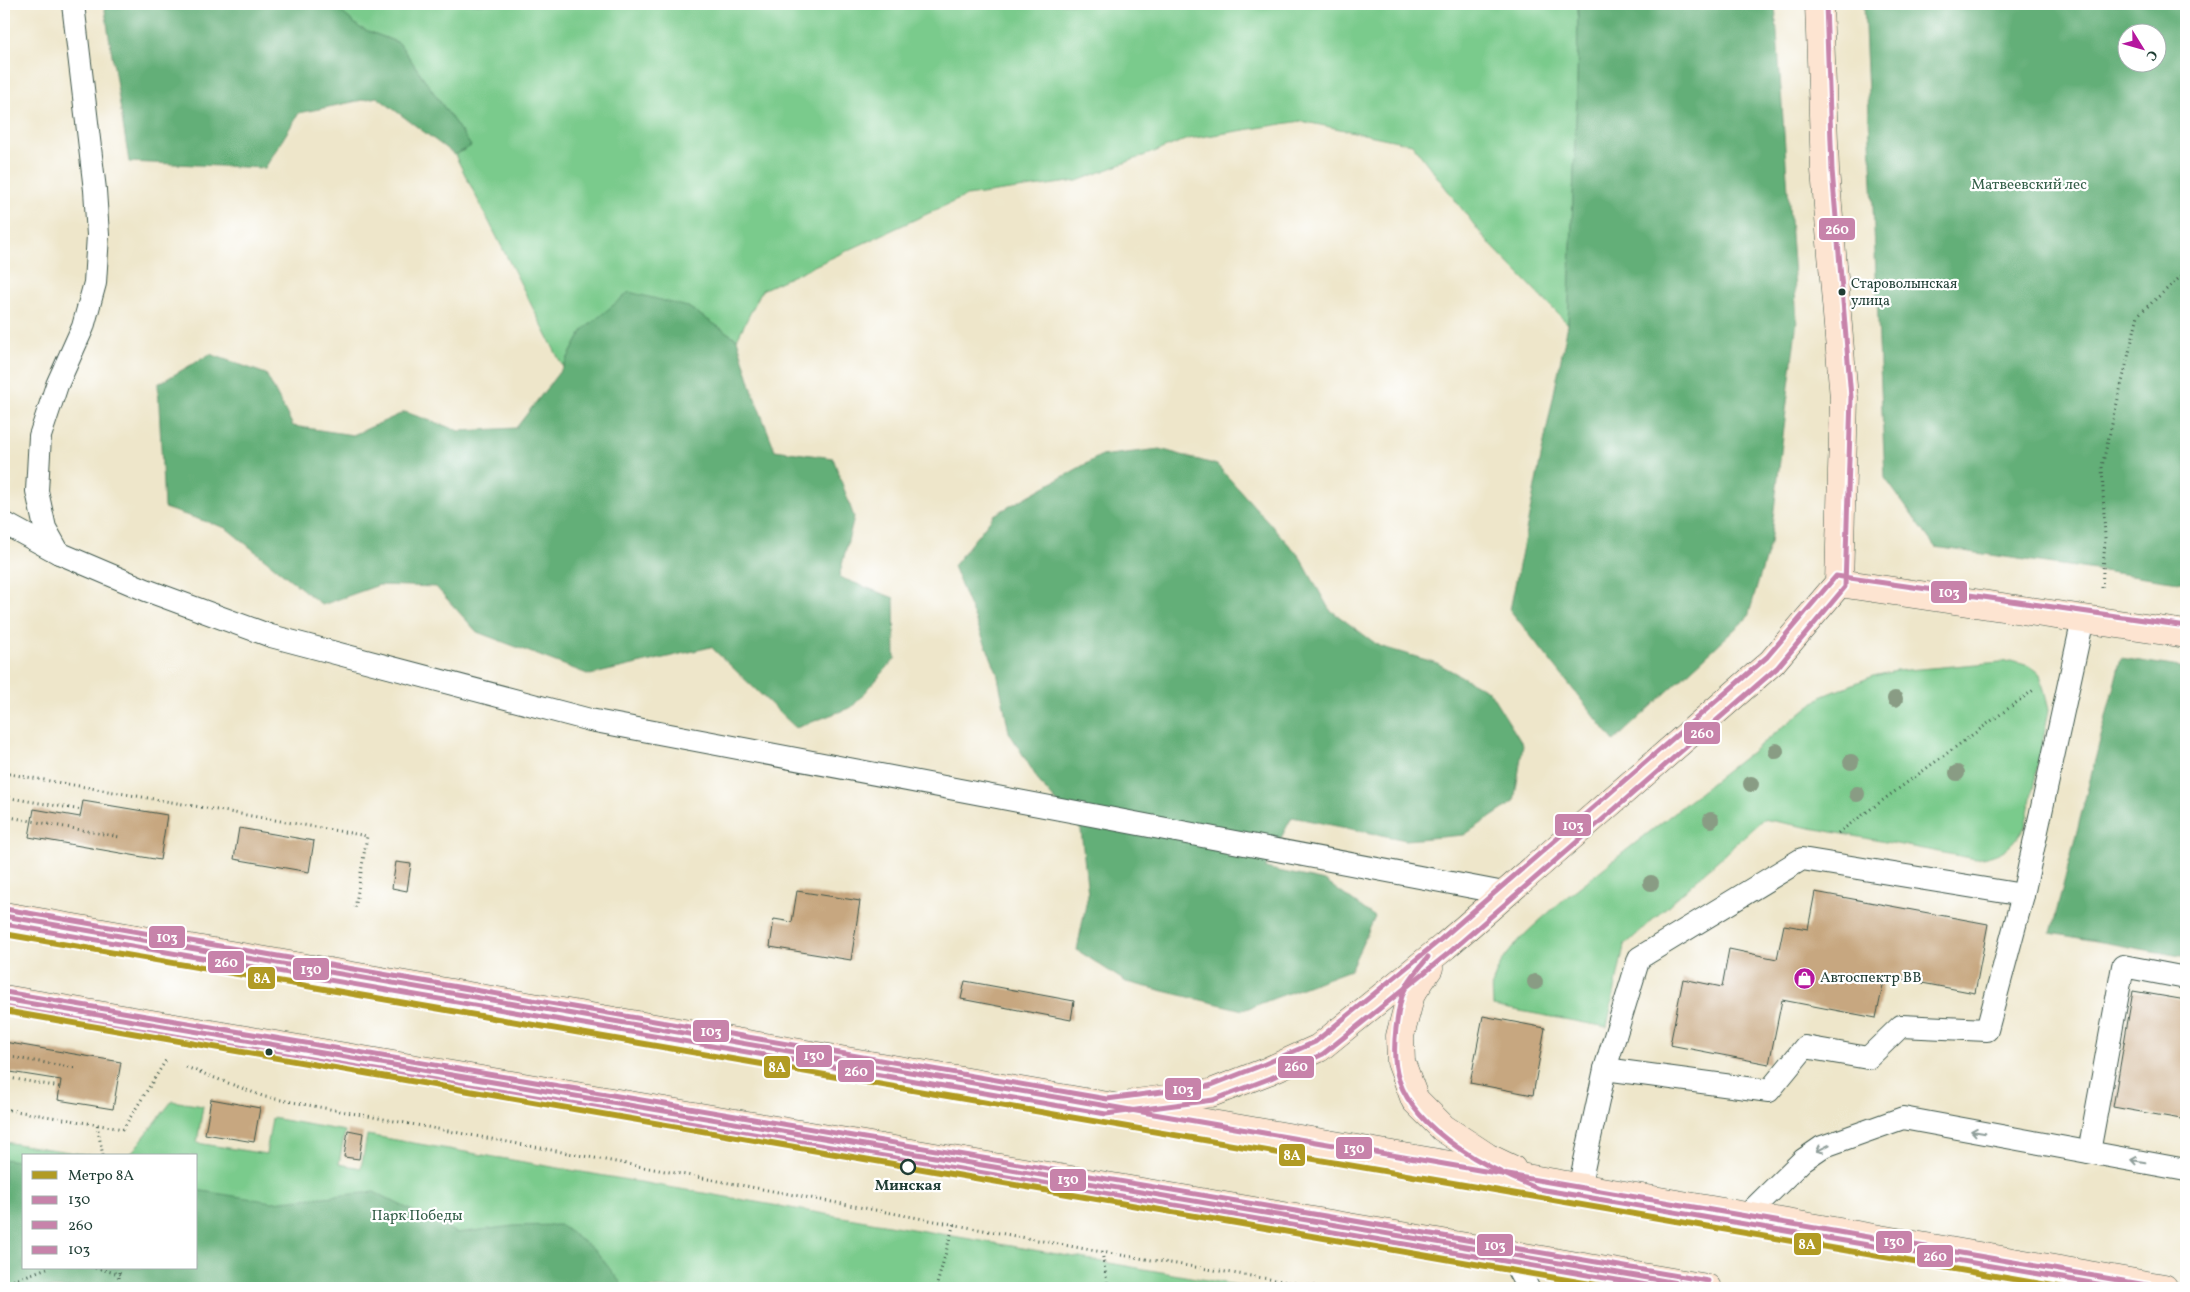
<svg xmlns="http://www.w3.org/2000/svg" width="2190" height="1292" font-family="Vollkorn,serif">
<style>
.green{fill:#7acb8c;stroke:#4c8460}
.forest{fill:#63af78;stroke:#417656;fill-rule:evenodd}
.building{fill:#c7a780}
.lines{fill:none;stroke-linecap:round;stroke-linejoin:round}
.lane-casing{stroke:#3e564a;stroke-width:24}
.secondary-casing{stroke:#3e564a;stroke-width:29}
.path{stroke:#3e564a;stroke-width:3;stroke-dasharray:1 4;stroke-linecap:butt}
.lane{stroke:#fff;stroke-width:22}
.secondary{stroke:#fde4d1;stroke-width:28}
.bus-1-casing{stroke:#fff;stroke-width:9}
.bus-2-casing{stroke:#fff;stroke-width:9}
.bus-3-casing{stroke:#fff;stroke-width:9}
.bus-1{stroke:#c783aa;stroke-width:5}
.bus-2{stroke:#c783aa;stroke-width:5}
.bus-3{stroke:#c783aa;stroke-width:5}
.metro-1-casing{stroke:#fff;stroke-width:10}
.metro-1{stroke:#b19b24;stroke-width:6}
.tree{fill:#899c84}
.oneway{stroke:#8f9e9a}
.bus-dot{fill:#1f3d34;stroke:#fff;stroke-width:2}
.stop-dot{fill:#fff;stroke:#1f3d34;stroke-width:2.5}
.labels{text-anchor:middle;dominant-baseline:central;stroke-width:4.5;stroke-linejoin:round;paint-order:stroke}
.bus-label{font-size:14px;fill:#1f3d34;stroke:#fff;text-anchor:start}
.park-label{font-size:15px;fill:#36604a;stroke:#fff}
.poi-label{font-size:15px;fill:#1f3d34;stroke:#fff;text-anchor:start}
.stop-label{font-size:15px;font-weight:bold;fill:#1f3d34;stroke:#fff}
.line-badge{stroke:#fff;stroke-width:2}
.badge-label{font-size:14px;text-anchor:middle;font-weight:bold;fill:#fff}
</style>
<rect width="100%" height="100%" fill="#fff"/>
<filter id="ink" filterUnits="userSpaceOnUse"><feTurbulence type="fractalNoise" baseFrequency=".02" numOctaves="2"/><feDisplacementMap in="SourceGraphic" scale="10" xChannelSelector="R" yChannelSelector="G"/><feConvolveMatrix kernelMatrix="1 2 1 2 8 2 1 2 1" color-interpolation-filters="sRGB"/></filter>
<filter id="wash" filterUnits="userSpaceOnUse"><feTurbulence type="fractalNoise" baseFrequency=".0096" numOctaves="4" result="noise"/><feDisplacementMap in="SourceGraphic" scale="20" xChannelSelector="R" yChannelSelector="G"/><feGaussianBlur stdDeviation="1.12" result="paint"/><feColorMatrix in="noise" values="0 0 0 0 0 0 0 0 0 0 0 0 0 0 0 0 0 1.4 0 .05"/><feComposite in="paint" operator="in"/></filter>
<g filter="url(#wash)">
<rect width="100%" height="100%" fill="#eee6ca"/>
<g class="green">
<path d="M332,4H1578L1577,97L1568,324L1485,239L1412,144L1301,121L1188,139L1077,181L966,196L762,290L737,339L688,307L583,330L563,367L455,155L471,146L399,43L360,28Z"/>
<path d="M2012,661L2029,666L2040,674L2049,710L2025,827C2011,849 2001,855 1976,859L1763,819L1624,946L1607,1027L1493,1006C1493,998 1491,987 1494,979C1503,949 1540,921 1563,900L1821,697L1873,676L1896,671Z"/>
<path d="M172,1101L203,1106L197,1143L266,1154L272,1118L345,1131L339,1164L361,1168L367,1135L1254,1288H4V1142L94,1156H24V1268H196V1156H129Z"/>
</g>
<g class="forest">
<path d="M104,4H332L360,28L399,43L471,146L455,155L377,97L299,113L265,168L129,162Z"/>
<path d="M1578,4H1775L1797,320L1770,543L1748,617L1614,741L1510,610L1568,324L1577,97Z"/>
<path d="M1864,4H2186V583L1935,547L1885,478ZM2158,32V62H2128V32Z"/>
<path d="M629,292L688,307L737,339L754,396L775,450L833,458L854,517L839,577L894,598L895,659L852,707L796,728L711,647L590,675L477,632L436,587L379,585L322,605L226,528L164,508L158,384L210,354L266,374L293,426L353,435L405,412L460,431L516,428L563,367L583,330Z"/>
<path d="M1160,449L1217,465L1300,557L1329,609L1379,646L1437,663L1490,692L1523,745L1514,802L1464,835L1406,840L1292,817L1265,868L1325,881L1375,917L1350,970L1243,1010L1126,982L1077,950L1088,894L1081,830L1040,783L1009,732L997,672L953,566L994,515L1100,456Z"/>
<path d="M2121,658L2186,668V957L2051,933Z"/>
<path d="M4,1159L24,1162V1268H196V1190L272,1202L374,1192L457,1233L514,1226L560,1225L596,1251L623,1286L636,1288H4Z"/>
</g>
<g id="blocks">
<g class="building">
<path d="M83,801L167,815L160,860L29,837L34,809L80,817Z"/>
<path d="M239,828L314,841L309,872L234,859Z"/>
<path d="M396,862L411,864L407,891L392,888Z"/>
<path d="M797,891L860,901L851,960L770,947L774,919L792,922Z"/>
<path d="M1815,892L1988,924L1975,993L1885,976L1876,1018L1782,1000L1769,1064L1670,1045L1683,979L1722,987L1729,949L1777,959L1784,925L1808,929Z"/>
<path d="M965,981L1074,1001L1071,1020L961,999Z"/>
<path d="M2133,991L2186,1000V1092L2181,1119L2113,1107Z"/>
<path d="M1483,1016L1545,1028L1533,1095L1470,1083Z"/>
<path d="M4,1042L121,1062L113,1109L58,1100L61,1080L4,1071Z"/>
<path d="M211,1099L260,1108L254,1142L205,1134Z"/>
<path d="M348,1130L363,1133L359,1159L344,1157Z"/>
</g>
</g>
</g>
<g filter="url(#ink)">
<use href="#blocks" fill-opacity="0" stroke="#3e564a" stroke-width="1"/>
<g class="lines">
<defs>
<g id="lane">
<path d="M4,523L59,553L146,590L271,636L590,720L1504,893"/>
<path d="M59,553L45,528L37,491L40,436L57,385L83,327L95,283L98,235L95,190L73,4"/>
<path d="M1605,1069L1769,1091L1805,1047L1868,1058L1901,1026L1987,1030L2023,895L2083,619"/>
<path d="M2089,1152L2123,966L2186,978"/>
<path d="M1579,1188L1605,1069L1639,958L1802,859L2023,895"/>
<path d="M1745,1217L1803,1160L1822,1147L1903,1118L2186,1170"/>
<path d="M1510,1255L1528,1288"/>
</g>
<g id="secondary">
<path d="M1839,583L2186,634"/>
<path d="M4,916L2164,1288"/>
<path d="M1429,968L1411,994L1400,1036L1401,1062L1415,1100L1443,1128L1487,1157L1512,1169"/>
<path d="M4,999L1707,1288"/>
<path d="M1136,1103L1211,1093L1268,1071L1319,1048L1445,946L1772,662L1839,583L1844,398L1825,170L1819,4"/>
</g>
</defs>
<use href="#lane" class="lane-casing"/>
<use href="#secondary" class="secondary-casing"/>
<g class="path">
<path d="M2102,588L2105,539L2102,466L2138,315L2186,272"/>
<path d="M4,773L367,836L355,909"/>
<path d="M4,797L82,810"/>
<path d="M4,816L120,837"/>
<path d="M1838,833L2035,689"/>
<path d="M4,1056L76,1068"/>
<path d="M186,1067L265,1097L1102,1252L1325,1288"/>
<path d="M4,1077L60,1087"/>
<path d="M4,1109L123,1129L166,1060"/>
<path d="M97,1125L103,1156"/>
<path d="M1102,1252L1108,1288"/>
<path d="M95,1268L120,1274"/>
<path d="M4,1284L47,1268"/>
<path d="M119,1288V1268"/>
<path d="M936,1288L954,1223"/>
</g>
<use href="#lane" class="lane"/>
<use href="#secondary" class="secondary"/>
<defs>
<g id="bus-1">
<path d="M4,916L2164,1288"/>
<path d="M4,999L1707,1288"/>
</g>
<g id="bus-2">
<path d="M4,924L1106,1114L1213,1100L1271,1078L1323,1054L1450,952L1777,668L1845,587L1851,397L1832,170L1826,4"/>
<path d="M1428,957C1420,968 1409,978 1404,991C1399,1002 1398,1016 1396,1028C1394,1045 1393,1063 1399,1080C1417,1133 1490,1170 1539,1189L2121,1288"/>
<path d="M4,1007L1664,1288"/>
</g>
<g id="bus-3">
<path d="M5,909L1107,1099L1209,1086L1265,1064L1315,1042L1440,940L1767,657L1836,576L2186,626"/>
<path d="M5,992L1708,1281"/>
</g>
</defs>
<use href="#bus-1" class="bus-1-casing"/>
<use href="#bus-2" class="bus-2-casing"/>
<use href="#bus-3" class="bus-3-casing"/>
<use href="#bus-1" class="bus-1"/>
<use href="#bus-2" class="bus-2"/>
<use href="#bus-3" class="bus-3"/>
<defs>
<g id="metro-1">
<path d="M4,934L2065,1288"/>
<path d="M4,1011L1614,1288"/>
</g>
</defs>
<use href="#metro-1" class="metro-1-casing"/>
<use href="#metro-1" class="metro-1"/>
</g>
<g class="tree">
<circle cx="1895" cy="699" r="8"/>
<circle cx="1776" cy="751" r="8"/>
<circle cx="1851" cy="762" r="8"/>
<circle cx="1957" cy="773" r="8"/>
<circle cx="1751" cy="784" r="8"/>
<circle cx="1857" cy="794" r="8"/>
<circle cx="1711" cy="820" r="8"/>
<circle cx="1651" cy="883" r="8"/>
<circle cx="1535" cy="982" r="8"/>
</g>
<defs><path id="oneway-shaft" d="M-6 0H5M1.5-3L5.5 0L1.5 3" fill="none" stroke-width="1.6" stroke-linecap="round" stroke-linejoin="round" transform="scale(1.25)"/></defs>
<g class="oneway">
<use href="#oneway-shaft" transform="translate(1978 1132) rotate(-170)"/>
<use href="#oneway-shaft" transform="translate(1823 1148) rotate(153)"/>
<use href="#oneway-shaft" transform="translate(2138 1161) rotate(-170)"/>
</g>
</g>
<defs>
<symbol id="shop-disc" viewBox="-11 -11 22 22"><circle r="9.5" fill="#b5179e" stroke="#fff"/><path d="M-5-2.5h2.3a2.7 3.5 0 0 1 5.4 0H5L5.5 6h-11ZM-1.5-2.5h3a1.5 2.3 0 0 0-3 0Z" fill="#fff"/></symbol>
</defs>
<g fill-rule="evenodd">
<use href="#shop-disc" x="1792" y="966" width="25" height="25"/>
</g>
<g class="bus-dot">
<circle cx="1842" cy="292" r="4.5"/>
<circle cx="269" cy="1052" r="4.5"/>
</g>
<circle class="stop-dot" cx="908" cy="1167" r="7"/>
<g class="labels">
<g class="bus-label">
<text x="1851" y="284">Староволынская<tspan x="1851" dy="17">улица</tspan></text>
</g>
<g class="park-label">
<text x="2029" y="185">Матвеевский лес</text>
<text x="417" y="1216">Парк Победы</text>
</g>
<g class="poi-label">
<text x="1820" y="978">Автоспектр ВВ</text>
</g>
<g class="stop-label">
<text x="908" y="1186">Минская</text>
</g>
</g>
<g class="line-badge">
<rect x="1818" y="217" width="38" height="24" rx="5" fill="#c783aa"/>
<rect x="1930" y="580" width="38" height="24" rx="5" fill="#c783aa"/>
<rect x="1683" y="721" width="38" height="24" rx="5" fill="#c783aa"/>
<rect x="1554" y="813" width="38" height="24" rx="5" fill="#c783aa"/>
<rect x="148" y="925" width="38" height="24" rx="5" fill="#c783aa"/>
<rect x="207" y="950" width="38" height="24" rx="5" fill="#c783aa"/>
<rect x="292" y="957" width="38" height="24" rx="5" fill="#c783aa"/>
<rect x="247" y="966" width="29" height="24" rx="5" fill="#b19b24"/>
<rect x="692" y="1019" width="38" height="24" rx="5" fill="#c783aa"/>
<rect x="795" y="1044" width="38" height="24" rx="5" fill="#c783aa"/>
<rect x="1277" y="1055" width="38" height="24" rx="5" fill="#c783aa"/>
<rect x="763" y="1055" width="28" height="24" rx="5" fill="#b19b24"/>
<rect x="837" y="1059" width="38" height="24" rx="5" fill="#c783aa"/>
<rect x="1164" y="1077" width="38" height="24" rx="5" fill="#c783aa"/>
<rect x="1335" y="1136" width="38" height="24" rx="5" fill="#c783aa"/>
<rect x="1278" y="1143" width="28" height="24" rx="5" fill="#b19b24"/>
<rect x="1049" y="1168" width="38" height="24" rx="5" fill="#c783aa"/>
<rect x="1875" y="1230" width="38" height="24" rx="5" fill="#c783aa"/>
<rect x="1793" y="1232" width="29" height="24" rx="5" fill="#b19b24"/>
<rect x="1476" y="1233" width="38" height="24" rx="5" fill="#c783aa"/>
<rect x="1916" y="1244" width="38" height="24" rx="5" fill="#c783aa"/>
</g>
<g class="badge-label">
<text x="1837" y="234">260</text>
<text x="1949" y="597">103</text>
<text x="1702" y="738">260</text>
<text x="1573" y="830">103</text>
<text x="167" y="942">103</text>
<text x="226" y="967">260</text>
<text x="311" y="974">130</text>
<text x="262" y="983">8А</text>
<text x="711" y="1036">103</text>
<text x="814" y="1060">130</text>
<text x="1296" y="1071">260</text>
<text x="777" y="1072">8А</text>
<text x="856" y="1076">260</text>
<text x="1183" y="1094">103</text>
<text x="1354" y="1153">130</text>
<text x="1292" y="1160">8А</text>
<text x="1068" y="1184">130</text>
<text x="1894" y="1246">130</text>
<text x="1807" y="1249">8А</text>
<text x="1495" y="1250">103</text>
<text x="1935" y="1261">260</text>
</g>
<rect width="2190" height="1292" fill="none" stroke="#fff" stroke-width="20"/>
<rect x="22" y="1154" width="175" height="115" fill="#ffffff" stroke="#a5b1ae"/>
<rect x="32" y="1171" width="25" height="8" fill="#b19b24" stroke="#a5b1ae"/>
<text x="68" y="1180" font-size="15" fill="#1f3d34">Метро 8А</text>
<rect x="32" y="1196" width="25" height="8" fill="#c783aa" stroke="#a5b1ae"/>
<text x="68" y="1204" font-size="15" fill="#1f3d34">130</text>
<rect x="32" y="1221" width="25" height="8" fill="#c783aa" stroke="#a5b1ae"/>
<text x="68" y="1230" font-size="15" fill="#1f3d34">260</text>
<rect x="32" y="1246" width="25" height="8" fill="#c783aa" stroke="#a5b1ae"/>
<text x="68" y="1254" font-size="15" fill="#1f3d34">103</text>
<g transform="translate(2142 48) rotate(127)"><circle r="24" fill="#ffffff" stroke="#a5b1ae"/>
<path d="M0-4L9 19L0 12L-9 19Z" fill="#b5179e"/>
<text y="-8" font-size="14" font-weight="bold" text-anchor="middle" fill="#1f3d34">С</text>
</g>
</svg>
